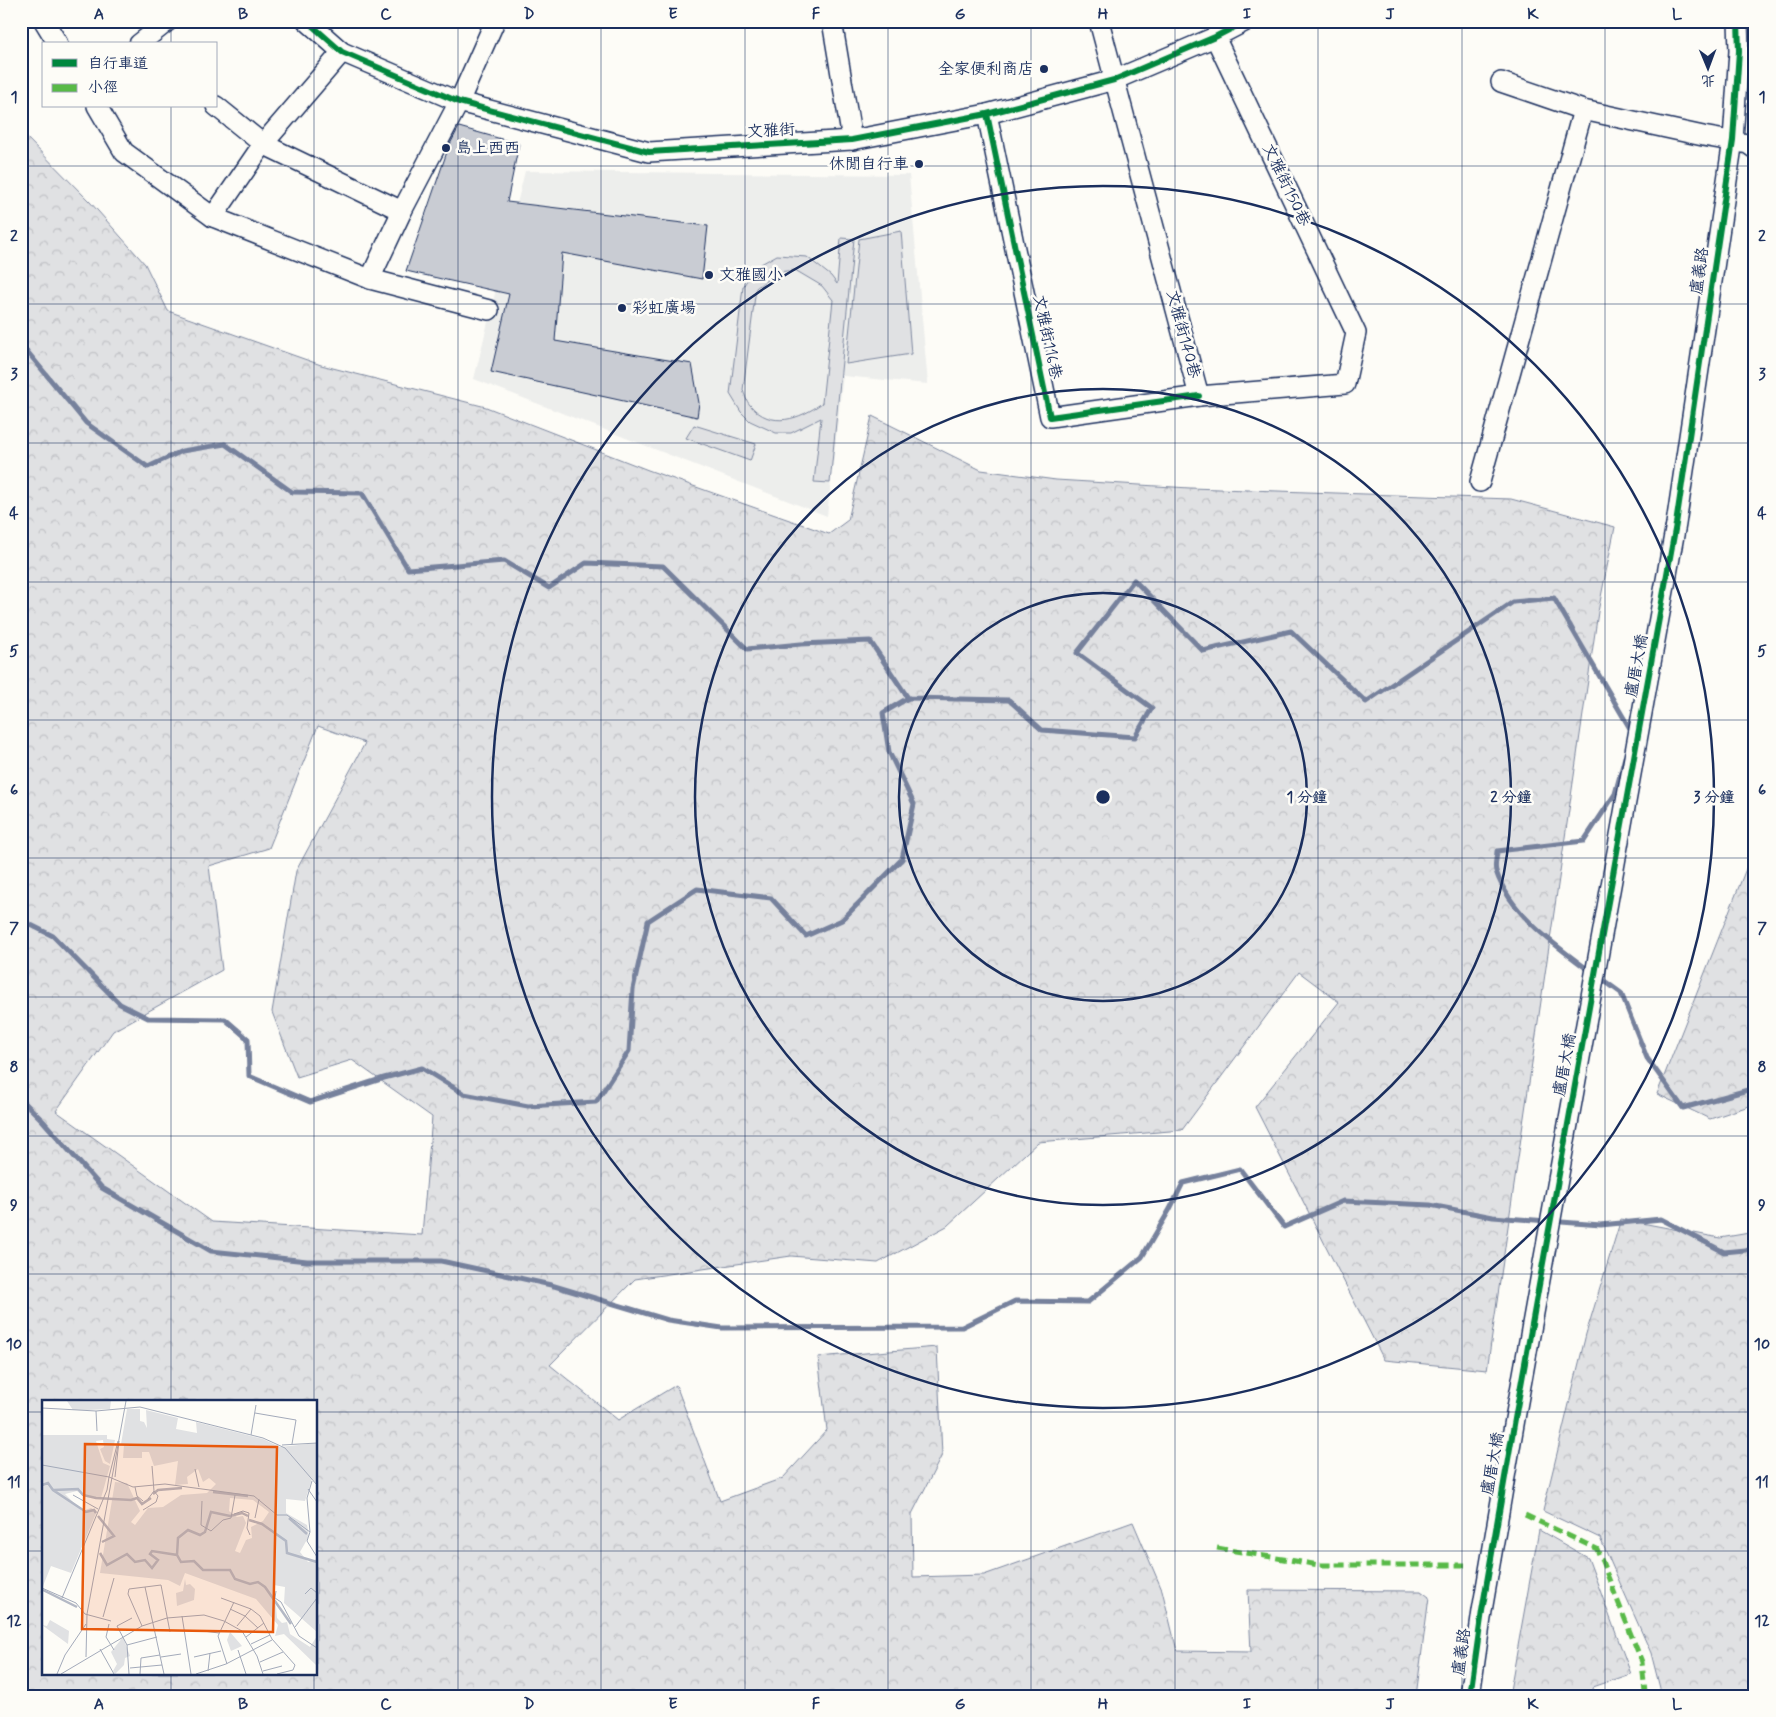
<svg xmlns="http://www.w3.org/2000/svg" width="1776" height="1717" font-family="Mynerve,'LXGW WenKai TC',sans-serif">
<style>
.built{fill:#edeeec}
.green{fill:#e0e1e3;stroke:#7e88a0;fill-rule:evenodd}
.forest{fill:url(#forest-crowns);stroke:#7e88a0;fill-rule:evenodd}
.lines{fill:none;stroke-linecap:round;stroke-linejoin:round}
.stream{stroke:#76819c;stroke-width:5}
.building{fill:#c9ccd3;stroke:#1b2f5e}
.minor-casing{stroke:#1b2f5e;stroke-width:22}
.minor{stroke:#fdfcf7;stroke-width:19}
.quiet{stroke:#58b947;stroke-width:5;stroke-dasharray:10 5;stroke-linecap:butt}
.cycleway-casing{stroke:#fdfcf7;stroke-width:9}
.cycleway{stroke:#00873e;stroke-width:6}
.grid{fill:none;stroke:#1b2f5e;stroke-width:1;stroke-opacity:0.55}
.ring{fill:none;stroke:#1b2f5e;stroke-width:2.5}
.poi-dot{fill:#1b2f5e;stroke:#fdfcf7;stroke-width:2}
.labels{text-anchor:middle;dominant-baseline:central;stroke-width:5;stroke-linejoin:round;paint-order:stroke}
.poi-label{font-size:16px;fill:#1b2f5e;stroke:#fdfcf7;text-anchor:start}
.street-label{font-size:16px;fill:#1b2f5e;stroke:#fdfcf7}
.inset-river{fill:none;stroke:#b3b8c5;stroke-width:2.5}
.inset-road{fill:none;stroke:#a3aaba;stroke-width:1}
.view{fill:#e8590c;fill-opacity:0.15;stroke:#e8590c;stroke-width:2.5}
.inset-edge{fill:none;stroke:#1b2f5e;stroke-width:2.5}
.centre{fill:#1b2f5e;stroke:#fdfcf7;stroke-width:2.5}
.ring-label{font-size:15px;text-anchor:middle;font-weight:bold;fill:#1b2f5e;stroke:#fdfcf7;stroke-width:5;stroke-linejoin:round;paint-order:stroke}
.neatline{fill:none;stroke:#1b2f5e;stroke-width:2}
.grid-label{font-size:16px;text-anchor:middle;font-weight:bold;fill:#1b2f5e}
</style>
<defs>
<pattern id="forest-crowns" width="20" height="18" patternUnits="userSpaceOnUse" patternTransform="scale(1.25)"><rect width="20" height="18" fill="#e0e1e3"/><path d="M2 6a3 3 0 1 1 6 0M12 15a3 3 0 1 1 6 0" fill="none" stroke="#c0c1c5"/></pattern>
</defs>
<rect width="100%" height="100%" fill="#fdfcf7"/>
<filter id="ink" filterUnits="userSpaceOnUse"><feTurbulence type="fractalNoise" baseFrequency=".02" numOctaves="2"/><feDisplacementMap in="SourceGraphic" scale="10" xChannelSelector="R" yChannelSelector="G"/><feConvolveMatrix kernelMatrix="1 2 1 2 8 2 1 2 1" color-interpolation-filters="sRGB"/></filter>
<g filter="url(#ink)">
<path class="built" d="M525,171L909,175L928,384L843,376L827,516L474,379Z"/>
<g class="green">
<path d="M901,231L911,354L846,364L859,239Z"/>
<path d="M841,238L854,239L830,483L814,482L821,418L791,433H776L750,421L741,412L730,394L743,287L754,268L777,255L807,257L831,276L837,284ZM795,270L822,286L833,300L822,403C800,419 771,430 750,405C746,401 745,395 743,390L756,288L778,272Z"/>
<path d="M694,425L756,444L750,461L686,438Z"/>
</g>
<g class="forest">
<path d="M21,132L90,202L145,264L168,311L321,365L486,407L648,470L829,534L848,520L872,416L981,470L1056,480L1190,488L1511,499L1615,527L1598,612L1487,1370L1384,1360L1255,1107L1339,1002L1299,972L1182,1130L1038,1142L947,1226L878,1263L791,1256L635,1279L550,1365L618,1420L676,1385L720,1501L783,1478L827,1430L818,1357L937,1347L942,1455L912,1514L913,1577L984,1575L1133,1522L1162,1590L1177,1651L1251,1652L1248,1590L1421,1591L1429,1597L1416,1696H21ZM318,726L365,743L296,871L272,1012L297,1077L352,1060L432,1117L422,1235L212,1222L56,1111L113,1031L222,970L209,866L269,848ZM44,1401H316V1673H44Z"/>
<path d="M1755,846V1104L1710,1119L1657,1094Z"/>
<path d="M1621,1219L1720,1238L1755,1232V1696H1662L1651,1653L1600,1538L1543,1511L1586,1334Z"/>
<path d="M1539,1530L1588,1558L1631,1674L1593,1687L1595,1696H1509Z"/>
</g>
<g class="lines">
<g class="stream">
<path d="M21,344L86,423L148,467L182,451L225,444L292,492L362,493L408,569L504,561L549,588L586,563L663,566L747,649L801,644L870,641L908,698L1009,700L1042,730L1135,737L1152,708L1077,653L1134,580L1203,651L1291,631L1366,702L1513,602L1554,598L1632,732V734"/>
<path d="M21,920L53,936L120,1004L148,1018L225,1019L248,1039L249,1076L310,1102L384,1078L422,1068L464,1094L528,1106L596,1102L629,1051L633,989L648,921L697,889L771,898L806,936L842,920L902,859L914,804L889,752L883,713L908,698"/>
<path d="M1590,971C1555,945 1510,914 1496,871C1494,865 1497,857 1497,851L1584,841L1615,794L1625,757"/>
<path d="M1599,977L1621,993L1647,1058L1683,1108L1755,1088"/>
<path d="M21,1099L43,1121L102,1188L211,1251L307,1261H441L551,1285L668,1320L722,1328L962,1327L1015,1301L1088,1302L1142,1257L1170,1209L1183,1183L1240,1169L1284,1227L1343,1201L1430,1205L1493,1217L1601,1225L1661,1219L1724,1252L1755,1249"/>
</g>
</g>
<path class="building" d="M459,127L519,144L507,202L708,226L702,279L562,253L555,341L692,364L699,403L697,417L491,372L509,294L406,271L449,146Z"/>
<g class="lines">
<defs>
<g id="minor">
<path d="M44,21L58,44"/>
<path d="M307,21L342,52L459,102L649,152L852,140L987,114L1114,80L1215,37L1246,21"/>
<path d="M832,21L852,140"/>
<path d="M1099,21L1199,396L1345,384L1356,333L1215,37"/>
<path d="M139,44L168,21"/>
<path d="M1501,82L1583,110L1703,136L1748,144L1755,149"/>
<path d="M97,106L124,152L213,217L370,279L489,310"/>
<path d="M216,106L263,144L402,211"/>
<path d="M987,114L1050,417L1199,396"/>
<path d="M213,217L263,144L342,52"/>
<path d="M370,279L402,211L459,102L495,21"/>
<path d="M1480,482L1583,110"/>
<path d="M1470,1696L1482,1611L1516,1413L1676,524L1733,140L1739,51L1738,21"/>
</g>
</defs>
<use href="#minor" class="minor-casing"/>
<use href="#minor" class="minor"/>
<g class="quiet">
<path d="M1525,1515L1597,1549L1642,1662L1645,1693"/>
<path d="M1217,1548L1319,1565H1465"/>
</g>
<defs>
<g id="cycleway">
<path d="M307,21L342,52L459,102L649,152L852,140L987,114L1114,80L1215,37L1246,21"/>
<path d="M987,114L1050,417L1199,396"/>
<path d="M1470,1696L1482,1611L1516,1413L1676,524L1733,140L1739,51L1738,21"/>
</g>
</defs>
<use href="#cycleway" class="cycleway-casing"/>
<use href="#cycleway" class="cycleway"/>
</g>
</g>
<path class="grid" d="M171,21V44M314,21V1401M458,21V1696M601,21V1696M745,21V1696M888,21V1696M1031,21V1696M1175,21V1696M1318,21V1696M1462,21V1696M1605,21V1696M171,106V1401M21,166H1755M21,304H1755M21,443H1755M21,582H1755M21,720H1755M21,858H1755M21,997H1755M21,1136H1755M21,1274H1755M21,1412H44M316,1412H1755M21,1551H44M316,1551H1755M171,1673V1696M314,1673V1696"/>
<g class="ring">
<circle cx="1103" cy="797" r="204"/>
<circle cx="1103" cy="797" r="408"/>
<circle cx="1103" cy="797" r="611"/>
</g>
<g class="poi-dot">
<circle cx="1044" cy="69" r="5"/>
<circle cx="446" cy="148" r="5"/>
<circle cx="919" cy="164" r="5"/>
<circle cx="709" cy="275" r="5"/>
<circle cx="622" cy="308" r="5"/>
</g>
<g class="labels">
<g class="poi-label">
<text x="1034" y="69" text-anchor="end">全家便利商店</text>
<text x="456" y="148">島上西西</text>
<text x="909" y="164" text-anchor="end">休閒自行車</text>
<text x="719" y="275">文雅國小</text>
<text x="632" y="308">彩虹廣場</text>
</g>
<g class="street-label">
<text transform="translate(771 131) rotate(-3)">文雅街</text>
<text transform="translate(1286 185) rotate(64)">文雅街150巷</text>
<text transform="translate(1700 271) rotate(-82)">盧義路</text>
<text transform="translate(1183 334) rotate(75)">文雅街140巷</text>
<text transform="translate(1047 337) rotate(78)">文雅街116巷</text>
<text transform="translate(1637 666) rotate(-80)">盧厝大橋</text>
<text transform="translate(1565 1065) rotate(-80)">盧厝大橋</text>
<text transform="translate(1493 1464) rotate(-80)">盧厝大橋</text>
<text transform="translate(1462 1652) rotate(-82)">盧義路</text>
</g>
</g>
<g transform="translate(42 1400)">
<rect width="275" height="275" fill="#fdfcf7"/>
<path d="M143,179L144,185L148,184L153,189L152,200L135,206L134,193L141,191ZM8,220L27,231L26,244L0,225L5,226Z" fill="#e0e1e3"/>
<path d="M25,1H69L68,9L47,10H31ZM85,9H98V21L102,22L105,28L104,10L136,18L134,29L155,33L154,22L221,39L238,47L275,43V84L270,79L263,101L244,99V113L265,125L267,136L258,152L266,162L275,159V232L242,203L243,187L232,185L235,218L240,223L245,222L248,234L268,247L275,236V266L242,234L233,236L236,225L214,199L143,173L138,186L126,180L58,173L73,82L85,83L98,111L89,122L93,125L106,108L121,107L139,95L165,93L174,84L167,78L161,82L156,69L145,77L146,84L133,85L136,61L112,66L107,52H100V58H81L82,45L79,44ZM188,98L211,100L227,112L221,121L209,127L210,138L204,140L198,153L193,151L204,123L201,116L195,117L187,111ZM0,35H65V39L73,40L68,64L63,61L58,49L62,47L61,40L54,41L61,63L68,66L59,98L42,97L35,91L23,94L40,111L49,108L55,111L29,173L9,166L1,186Z" fill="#e0e1e3" fill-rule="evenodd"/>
<path d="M188,232L200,246L189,251L185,240ZM81,237L88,256L83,258L82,265L73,274L71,271L75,264L69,252Z" fill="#e0e1e3"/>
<path class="inset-river" d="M0,85L6,83L11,90L44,112L52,110L54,113M11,90L36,89L41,95L54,98L89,100L95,98L100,104L109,98M171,92L206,96M111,94L116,90L140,88M56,116L72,136L60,142M247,118L265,134M207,120L220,124L244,141L245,153L275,162M58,153L65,165L85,154L93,162L103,160L110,168L116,160L108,154L110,151L135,155L139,162L152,161L161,170H188L193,179L208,184L216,182L223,187L249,224M135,155L136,138L146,130L158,135L163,132L169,112L188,116L200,113L206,116M1,190L35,207"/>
<path class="inset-road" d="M0,8L54,11L98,7L221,38L243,48L275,85M54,11L55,31M213,13L254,20L250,44M209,35L214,5M240,45L275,43M0,65L67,77L76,41M153,69L157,87M73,77L77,41M93,87L95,96L101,101M266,89L275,102M31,95L56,109M106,99L112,91L110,66M160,101L159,125L169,131L181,120L189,118L193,95M101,110L114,102L116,96L112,91M192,114L201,111L207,113L205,128L208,135M213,118L217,99M268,132L265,141L275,157M103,187L119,185L128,232M0,188L34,203L43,214L69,221M234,191L233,198L239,202L257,236L275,248M263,194L269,188L275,193M20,198L65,90L67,77L91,87L123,84L212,96L235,115H245L268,132L265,98L270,81M179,198L209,209L218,216L230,239L253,265L251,270L235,274M188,209L203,216L216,228M140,216L149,274M61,217L72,178M67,224L64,237L72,250M100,226L86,194L87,189L103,187L122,274M195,226L209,209M253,227L275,198M161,231L177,233M204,237L222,223M209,244L228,235M85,245L115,237M58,249L72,274M196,250L204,274M44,257L45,214L84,1M119,257L139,254M152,257L179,251M218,262L241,252M185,264L176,236L192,202M88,268L120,265M166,271L168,253M221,271L240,266M15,274L23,255L44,224M19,274L100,226L125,218L162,215L182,221L200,231L215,256L221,274M87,274L85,245L75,226L90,218M98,274L99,258L118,255M154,274L184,264L230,240"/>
<path class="view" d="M43,44L235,47L231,232L40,229Z"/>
<rect width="275" height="275" class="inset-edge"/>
</g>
<circle cx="1103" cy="797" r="8" class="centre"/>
<g class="ring-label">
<text x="1307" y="802">1 分鐘</text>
<text x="1511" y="802">2 分鐘</text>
<text x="1714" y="802">3 分鐘</text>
</g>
<rect width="1776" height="1717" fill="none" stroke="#fdfcf7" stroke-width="55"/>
<rect x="42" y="42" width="175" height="65" fill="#fdfcf7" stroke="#a3aaba"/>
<rect x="52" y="59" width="25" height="8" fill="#00873e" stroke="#a3aaba"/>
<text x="88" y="68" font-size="15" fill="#1b2f5e">自行車道</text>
<rect x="52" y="84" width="25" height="8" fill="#58b947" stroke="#a3aaba"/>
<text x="88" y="92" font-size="15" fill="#1b2f5e">小徑</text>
<g transform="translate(1708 68) rotate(179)" stroke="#fdfcf7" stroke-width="4" paint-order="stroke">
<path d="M0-4L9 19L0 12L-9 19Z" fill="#1b2f5e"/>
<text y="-8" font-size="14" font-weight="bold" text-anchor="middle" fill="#1b2f5e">北</text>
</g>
<rect x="28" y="28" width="1720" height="1662" class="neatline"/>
<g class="grid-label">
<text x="99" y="19">A</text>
<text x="243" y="19">B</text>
<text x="386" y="19">C</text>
<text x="529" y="19">D</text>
<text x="673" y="19">E</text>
<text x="816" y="19">F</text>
<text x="960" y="19">G</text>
<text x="1103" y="19">H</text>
<text x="1247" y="19">I</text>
<text x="1390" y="19">J</text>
<text x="1533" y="19">K</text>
<text x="1677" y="19">L</text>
<text x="14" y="102">1</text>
<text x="1762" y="102">1</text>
<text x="14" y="241">2</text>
<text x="1762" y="241">2</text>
<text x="14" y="379">3</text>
<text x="1762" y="379">3</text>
<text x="14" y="518">4</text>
<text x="1762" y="518">4</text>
<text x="14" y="656">5</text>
<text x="1762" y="656">5</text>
<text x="14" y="795">6</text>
<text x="1762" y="795">6</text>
<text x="14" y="933">7</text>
<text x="1762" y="933">7</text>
<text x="14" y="1072">8</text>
<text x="1762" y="1072">8</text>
<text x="14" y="1210">9</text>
<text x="1762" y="1210">9</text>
<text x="14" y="1349">10</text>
<text x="1762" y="1349">10</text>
<text x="14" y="1487">11</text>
<text x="1762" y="1487">11</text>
<text x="14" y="1626">12</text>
<text x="1762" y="1626">12</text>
<text x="99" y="1709">A</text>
<text x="243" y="1709">B</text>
<text x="386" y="1709">C</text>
<text x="529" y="1709">D</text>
<text x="673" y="1709">E</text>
<text x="816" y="1709">F</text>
<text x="960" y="1709">G</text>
<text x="1103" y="1709">H</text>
<text x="1247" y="1709">I</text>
<text x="1390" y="1709">J</text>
<text x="1533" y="1709">K</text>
<text x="1677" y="1709">L</text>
</g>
</svg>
